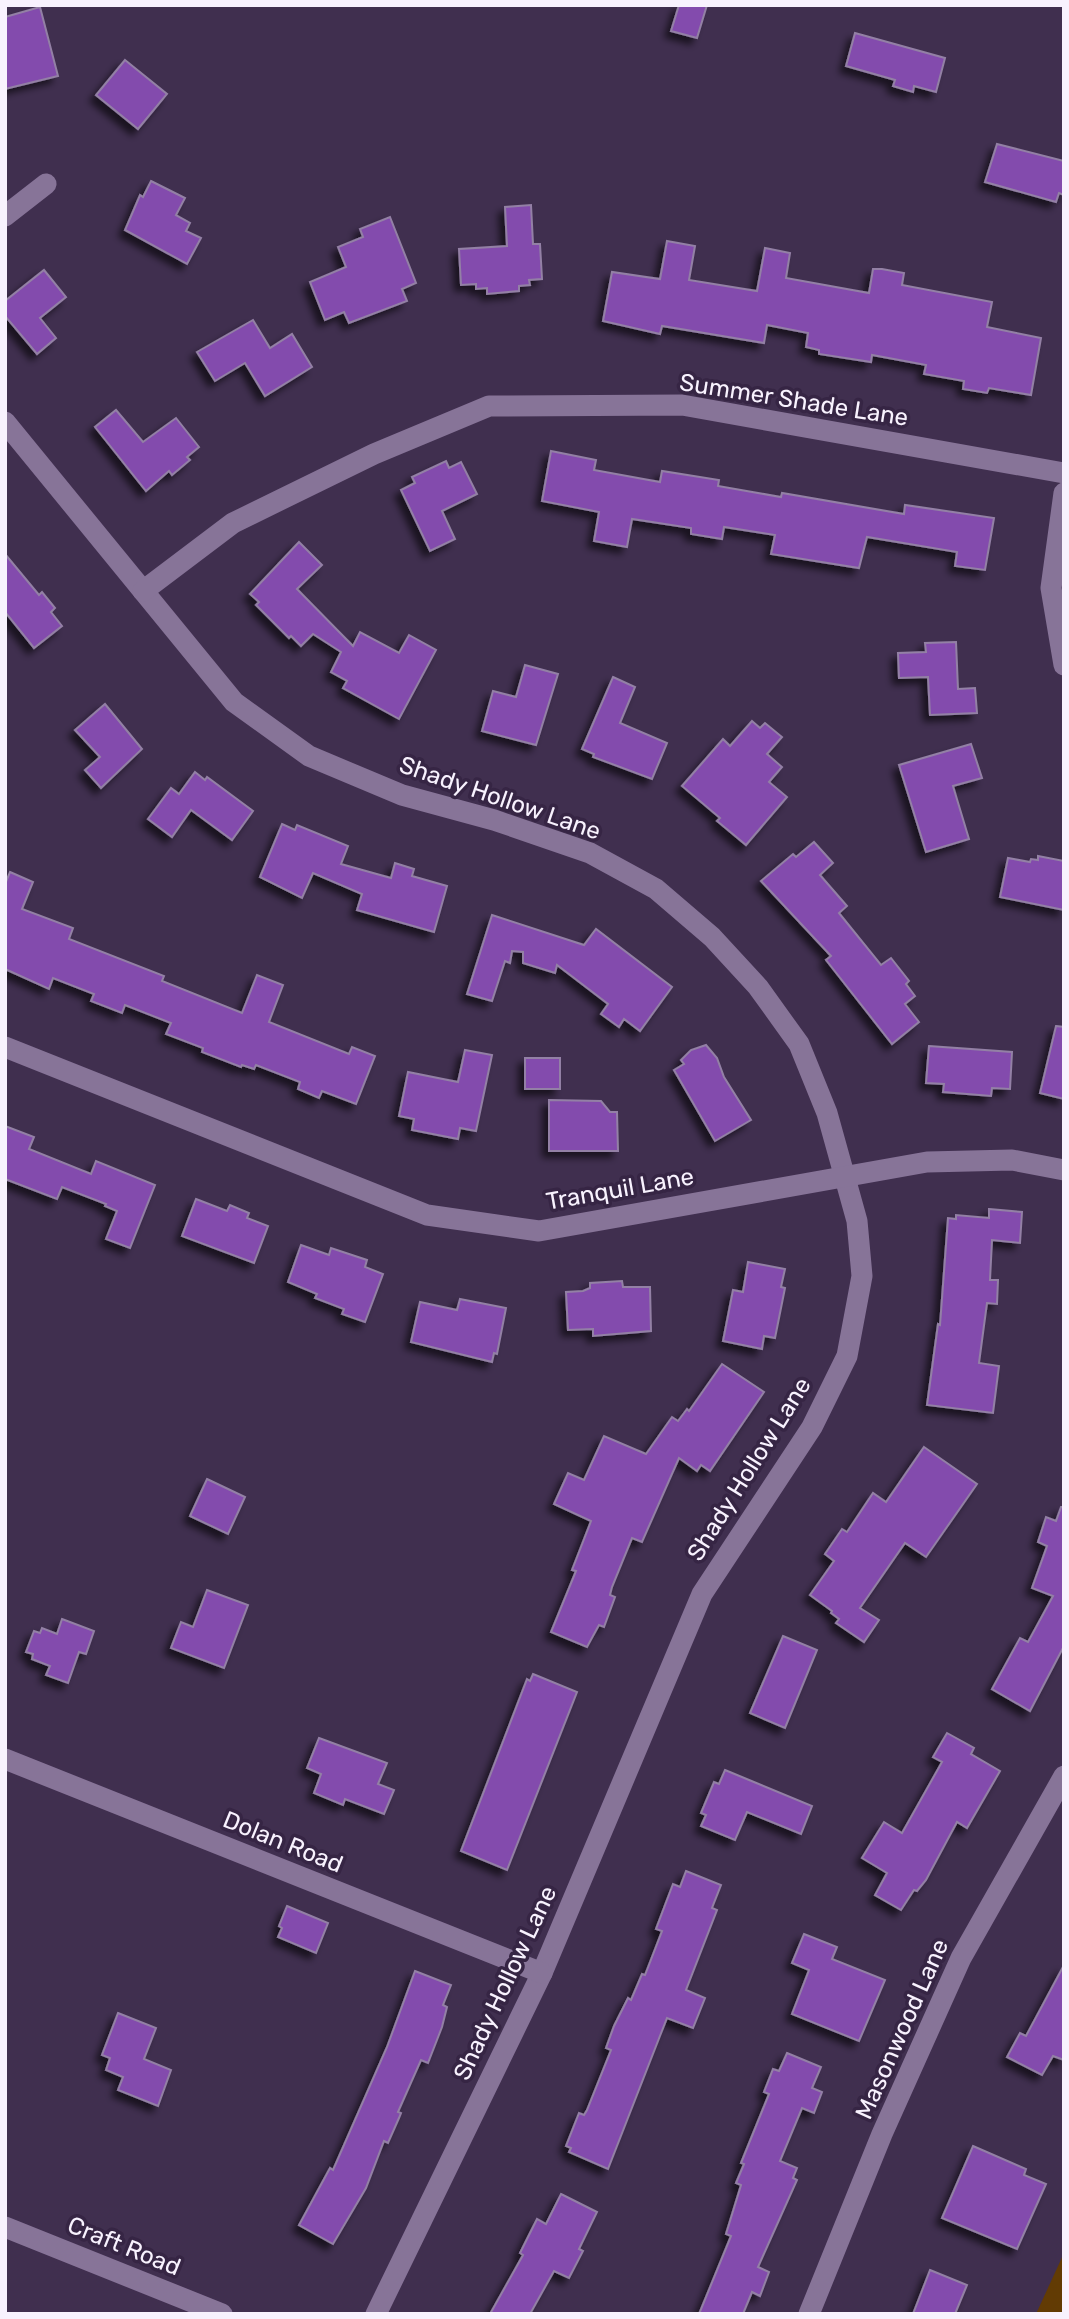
<svg xmlns="http://www.w3.org/2000/svg" width="1069" height="2319" font-family="Rubik,sans-serif">
<style>
.green{fill:#623b04}
.building{fill:#834cad;stroke:#9380a5;stroke-width:2;filter:url(#shadow)}
.lines{fill:none;stroke-linecap:round;stroke-linejoin:round}
.minor{stroke:#877498;stroke-width:21}
.labels{text-anchor:middle;dominant-baseline:central;stroke-width:7;stroke-linejoin:round;paint-order:stroke}
.street-label{font-size:24px;fill:#f8f2fe;stroke:#362544}
</style>
<defs>
<filter id="shadow"><feDropShadow dx="-6" dy="6" stdDeviation="3.5" flood-color="#0009"/></filter>
</defs>
<rect width="100%" height="100%" fill="#402f4f"/>
<path class="green" d="M1064,2253V2314H1036Z"/>
<g class="building">
<path d="M679,5H707L697,38L671,31Z"/>
<path d="M40,7L58,76L5,89V17Z"/>
<path d="M855,33L945,58L936,92L914,86L913,92L893,86L895,80L846,66Z"/>
<path d="M125,60L167,94L138,129L96,95Z"/>
<path d="M997,144L1064,161V195L1059,193L1056,202L985,182Z"/>
<path d="M151,181L185,198L176,215L190,223L186,231L201,238L187,264L125,230L140,195L143,197Z"/>
<path d="M531,205L533,244H540L542,279L529,280L530,285L519,286V291L487,294V288L476,289V284L461,285L459,249L507,246L505,207Z"/>
<path d="M390,217L416,283L402,289L407,301L349,323L344,312L325,320L310,282L346,267L338,247L363,237L360,229Z"/>
<path d="M667,241L695,246L689,280L757,291L765,248L790,253L786,278L869,293L873,269H882L904,273L902,285L992,302L987,327L1041,338L1031,395L989,388L987,393L963,389L964,381L924,374L926,365L872,355L871,362L819,354V350L806,347L808,333L767,325L764,343L662,326L660,334L603,321L612,272L660,279Z"/>
<path d="M44,270L66,297L40,318L56,338L37,354L5,316V301Z"/>
<path d="M253,320L270,348L292,334L312,367L265,396L245,363L215,381L197,352Z"/>
<path d="M116,410L143,442L176,418L199,447L187,457L190,460L172,475L169,471L146,491L95,427Z"/>
<path d="M551,451L596,460L594,470L660,482L662,471L719,480L718,486L781,497L782,493L904,514L905,505L994,518L985,570L955,566L957,552L867,537L859,568L771,554L775,535L724,527L722,539L691,534V528L632,519L627,547L594,541L599,512L542,501Z"/>
<path d="M446,461L449,468L461,462L477,494L442,511L455,539L430,551L401,490L415,483L412,477Z"/>
<path d="M299,542L322,565L297,589L353,646L360,632L399,653L409,635L436,650L399,719L343,688L347,681L331,672L341,652L313,634L301,646L291,636L289,638L256,605L259,602L250,594Z"/>
<path d="M5,554L39,595L42,592L55,608L51,612L62,626L34,648L5,612Z"/>
<path d="M956,642L958,689L975,688L977,713L930,715L928,677L899,678L898,653L926,652L925,643Z"/>
<path d="M525,665L558,674L536,745L482,731L493,691L516,697Z"/>
<path d="M613,677L635,687L620,723L667,743L652,779L593,757L594,754L582,749Z"/>
<path d="M105,704L142,749L101,788L85,770L100,757L75,730Z"/>
<path d="M752,721L760,728L765,723L782,737L767,754L782,767L769,782L787,797L746,845L717,821L720,818L682,786L723,739L730,746Z"/>
<path d="M971,744L982,778L953,786L969,839L926,852L899,765Z"/>
<path d="M195,772L205,780L207,777L253,811L232,840L191,810L172,837L148,819L171,788L179,794Z"/>
<path d="M282,824L295,830L297,825L348,846L341,864L391,878L395,863L414,869L412,876L447,886L434,932L357,910L362,894L313,873L302,898L260,877Z"/>
<path d="M814,842L833,863L820,875L847,906L839,913L881,965L891,958L909,981L906,984L915,996L905,1004L919,1022L892,1044L826,960L831,956L761,881L793,854L796,857Z"/>
<path d="M1038,856L1064,861V910L1000,897L1008,858L1030,862L1031,859L1038,860Z"/>
<path d="M10,872L33,882L22,909L73,928L69,939L164,976L162,981L242,1013L257,975L283,985L269,1022L349,1054L352,1047L375,1056L356,1104L322,1091L319,1098L298,1089L300,1082L256,1065L254,1069L242,1065L241,1067L202,1052L203,1048L166,1034L171,1023L125,1005L122,1013L91,1001L94,994L53,978L49,989L5,969V884Z"/>
<path d="M492,915L584,945L596,929L672,987L640,1031L624,1019L619,1027L601,1014L608,1004L557,965L555,973L523,963V952L512,951L510,963L505,961L492,1001L467,994Z"/>
<path d="M1056,1026L1064,1027V1099L1040,1093Z"/>
<path d="M706,1045L717,1058L724,1077L751,1120L715,1141L674,1070L684,1064L681,1060L691,1050Z"/>
<path d="M929,1046L1012,1052L1010,1089L992,1088L991,1096L943,1092L944,1084L926,1083Z"/>
<path d="M465,1050L492,1055L476,1131L460,1128L458,1139L412,1130L414,1119L399,1116L408,1072L458,1082Z"/>
<rect x="525" y="1058" width="35" height="31"/>
<path d="M549,1100L601,1101L610,1112H617L618,1151H549Z"/>
<path d="M5,1126L34,1137L29,1149L91,1174L96,1161L155,1185L130,1248L106,1239L117,1211L105,1206L106,1204L62,1187L57,1199L5,1179Z"/>
<path d="M196,1199L227,1211L230,1205L249,1213L247,1218L268,1226L254,1263L182,1236Z"/>
<path d="M989,1209L1022,1212L1020,1243L992,1240L990,1280H998L997,1304L987,1303L979,1363L999,1366L993,1413L927,1405L938,1324L940,1325L948,1218L956,1219V1215L989,1218Z"/>
<path d="M301,1245L329,1255L331,1248L367,1260L365,1267L383,1274L365,1322L342,1314L344,1309L315,1298L317,1294L288,1282Z"/>
<path d="M748,1262L785,1269L781,1287L785,1288L775,1338L764,1336L762,1349L723,1341L733,1290L743,1292Z"/>
<path d="M622,1281L623,1287H650L651,1331L593,1336V1329L568,1330L566,1292L583,1291L590,1288V1283Z"/>
<path d="M460,1299L506,1308L497,1354L494,1353L492,1362L411,1342L420,1302L457,1310Z"/>
<path d="M722,1364L764,1392L710,1471L701,1465L697,1471L679,1458L642,1542L632,1538L612,1587L610,1595L615,1597L604,1627L599,1625L587,1647L551,1632L576,1571L572,1570L591,1521L554,1504L568,1473L584,1480L604,1436L646,1454L672,1417L678,1421L687,1409L689,1411Z"/>
<path d="M924,1447L977,1484L926,1557L905,1543L860,1608L879,1620L864,1642L836,1623L839,1619L831,1613L832,1611L810,1595L834,1561L825,1554L842,1529L847,1532L873,1493L886,1502Z"/>
<path d="M207,1479L245,1497L228,1534L190,1516Z"/>
<path d="M1061,1507H1064V1646L1030,1711L992,1689L1020,1638L1028,1642L1053,1596L1032,1588L1047,1546L1038,1542L1046,1517L1056,1521Z"/>
<path d="M207,1590L248,1605L224,1668L171,1648L181,1622L193,1627Z"/>
<path d="M62,1619L94,1631L86,1654L79,1652L68,1683L46,1675L50,1666L32,1659L33,1654L26,1652L34,1631L40,1633L42,1628L57,1634Z"/>
<path d="M783,1636L817,1650L785,1728L750,1713Z"/>
<path d="M533,1674L577,1692L507,1870L461,1851L527,1679L530,1681Z"/>
<path d="M947,1733L974,1748L971,1754L1000,1771L967,1828L957,1822L926,1880L917,1891L914,1890L901,1910L875,1895L887,1873L862,1858L884,1822L902,1833L942,1762L933,1757Z"/>
<path d="M319,1738L387,1763L378,1784L394,1790L384,1814L345,1799L343,1805L314,1793L321,1774L307,1768Z"/>
<path d="M725,1770L812,1806L801,1834L747,1812L735,1840L701,1826L706,1815L701,1813L714,1782L719,1784Z"/>
<path d="M686,1871L721,1885L712,1908L717,1910L686,1990L705,1998L693,2028L667,2018L608,2169L569,2152L571,2148L566,2146L579,2113L584,2115L587,2110L611,2050L606,2048L614,2026L628,1998L631,2000L642,1974L645,1975L662,1931L656,1929L673,1884L680,1887Z"/>
<path d="M287,1906L328,1923L316,1953L278,1937L282,1928L279,1926Z"/>
<path d="M804,1934L837,1947L832,1959L885,1980L859,2041L792,2014L809,1970L792,1963Z"/>
<path d="M1064,1965V2060L1053,2056L1042,2075L1007,2057L1020,2033L1026,2036Z"/>
<path d="M415,1971L451,1985L443,2005L447,2007L442,2027L428,2063L421,2060L398,2112L401,2113L399,2118L388,2143L384,2141L366,2188L333,2244L299,2225L330,2168L333,2170L387,2047Z"/>
<path d="M118,2013L156,2028L144,2059L171,2070L158,2106L118,2090L123,2077L106,2070L110,2058L102,2055Z"/>
<path d="M787,2053L821,2067L812,2088L822,2092L814,2113L802,2108L780,2161L797,2168L793,2178L797,2180L758,2267L769,2272L760,2296L752,2292L743,2314H699L731,2236L726,2234L741,2185L736,2183L744,2164L741,2163L769,2094L764,2092L773,2069L779,2071Z"/>
<path d="M973,2146L1026,2169L1024,2175L1046,2184L1017,2249L942,2218Z"/>
<path d="M561,2194L597,2212L579,2249L583,2251L569,2278L554,2271L530,2314H490L523,2255L520,2253L537,2219L546,2224Z"/>
<path d="M930,2270L967,2285L955,2314H913Z"/>
</g>
<g class="lines">
<g class="minor">
<path d="M5,216L46,184"/>
<path d="M5,422L234,702L309,756L402,795L494,820L590,853L656,889L712,937L758,987L799,1044L827,1113L857,1221L862,1276L847,1356L812,1427L702,1594L542,1973L376,2314"/>
<path d="M1064,493L1051,588L1064,665"/>
<path d="M143,591L233,523L374,454L489,406L682,405L1064,473"/>
<path d="M5,1047L427,1215L539,1231L927,1162L1012,1160L1064,1170"/>
<path d="M5,1759L542,1973"/>
<path d="M5,2227L222,2314"/>
<path d="M809,2314L882,2134L961,1958L1064,1776"/>
</g>
</g>
<g class="labels">
<g class="street-label">
<text transform="translate(794 400) rotate(9)">Summer Shade Lane</text>
<text transform="translate(500 798) rotate(19)">Shady Hollow Lane</text>
<text transform="translate(620 1189) rotate(-10)">Tranquil Lane</text>
<text transform="translate(749 1469) rotate(-58)">Shady Hollow Lane</text>
<text transform="translate(283 1842) rotate(22)">Dolan Road</text>
<text transform="translate(505 1983) rotate(-65)">Shady Hollow Lane</text>
<text transform="translate(902 2029) rotate(-66)">Masonwood Lane</text>
<text transform="translate(124 2246) rotate(22)">Craft Road</text>
</g>
</g>
<rect width="1069" height="2319" fill="none" stroke="#f8f2fe" stroke-width="14"/>
</svg>
